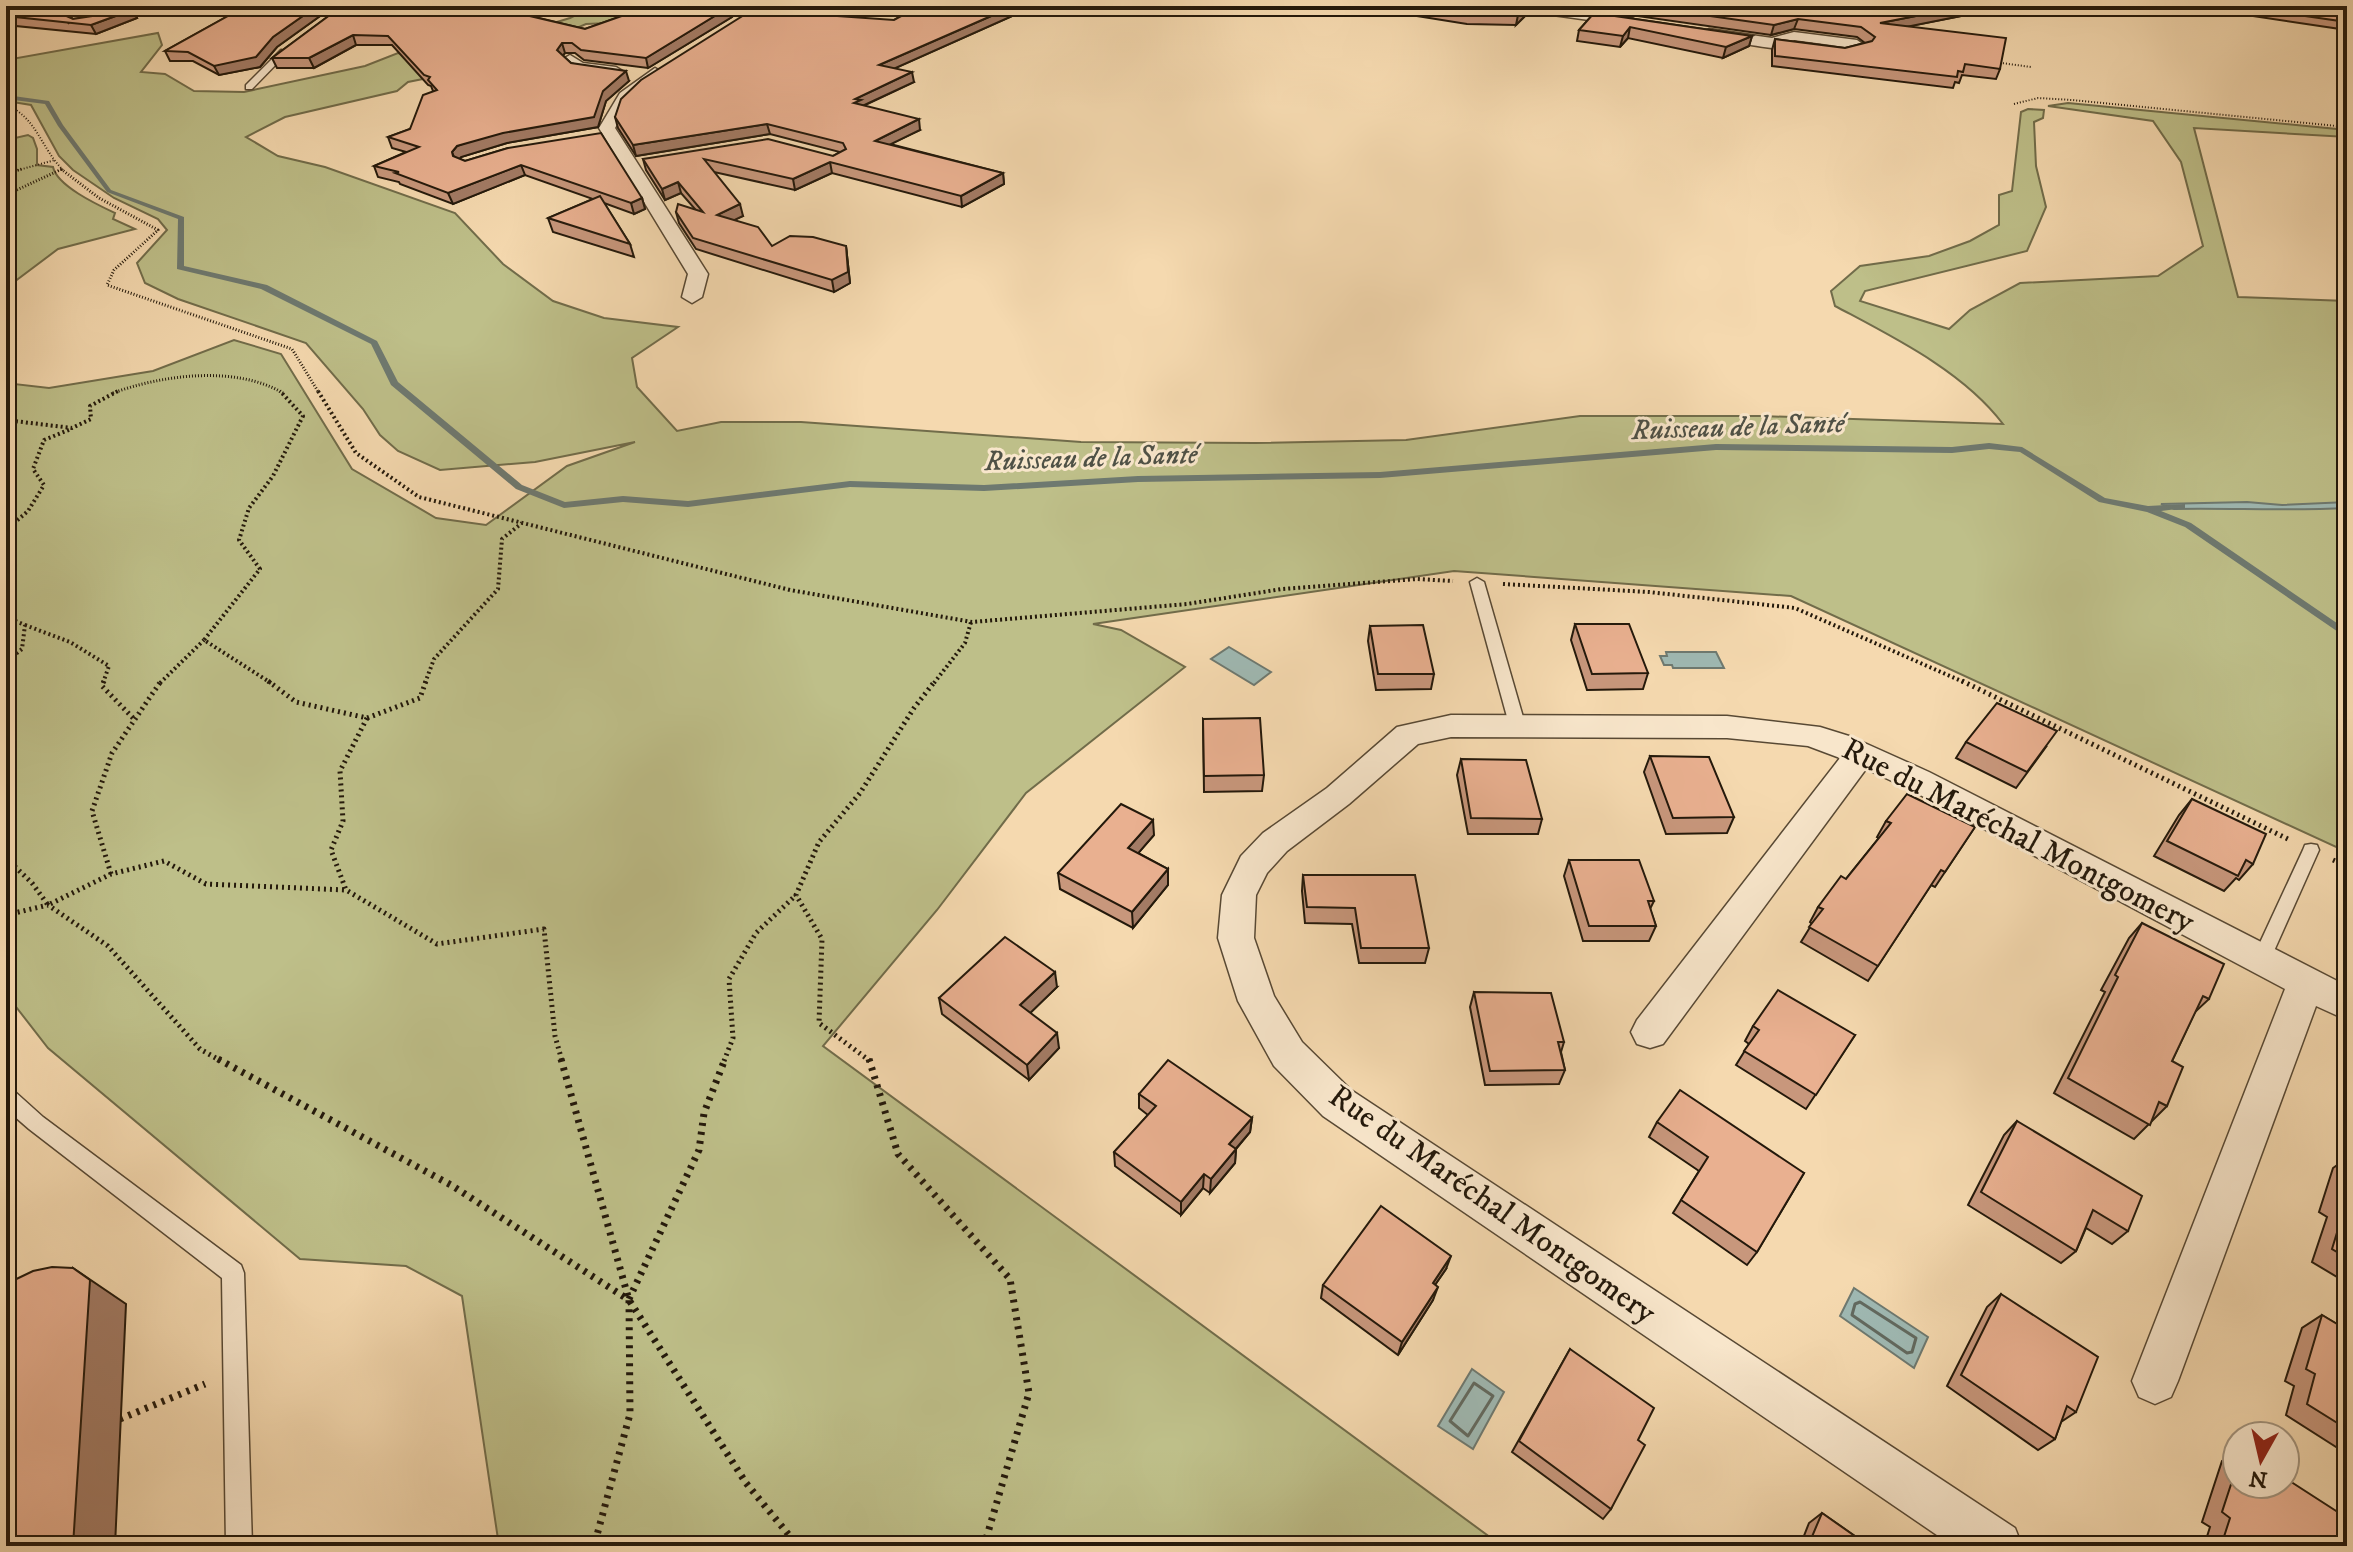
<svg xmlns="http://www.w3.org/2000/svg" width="2353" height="1552" font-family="'IM FELL DW Pica',serif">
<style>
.green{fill:#bebf89;stroke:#716c4a;stroke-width:2}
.water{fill:#9fb9b3;stroke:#6e7970;stroke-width:2}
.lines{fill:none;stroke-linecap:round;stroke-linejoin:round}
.shore{stroke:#62695f;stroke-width:3}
.stream{fill:#6e7970;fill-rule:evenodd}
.lane-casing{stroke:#584934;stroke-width:3}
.street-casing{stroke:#584934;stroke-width:3}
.secondary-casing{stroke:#24190b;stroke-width:3}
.path-far4{stroke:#24190b;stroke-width:2;stroke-dasharray:1 2;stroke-linecap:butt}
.path-far3{stroke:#24190b;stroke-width:3;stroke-dasharray:1 2;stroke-linecap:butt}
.path-far2{stroke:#24190b;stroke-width:4;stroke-dasharray:2 3;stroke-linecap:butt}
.path-far1{stroke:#24190b;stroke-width:5;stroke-dasharray:2 4;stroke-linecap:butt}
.path{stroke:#24190b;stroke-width:7;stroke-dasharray:3 6;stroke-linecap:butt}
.lane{fill:#f8e6cb;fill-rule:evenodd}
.street{fill:#f8e6cb;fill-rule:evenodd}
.secondary{fill:#f8e6cb;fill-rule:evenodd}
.wall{fill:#c8977c;stroke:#24190b;stroke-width:2}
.shaded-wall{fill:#a37b65;stroke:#24190b;stroke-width:2}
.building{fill:#e9b090;stroke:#24190b;stroke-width:2}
.labels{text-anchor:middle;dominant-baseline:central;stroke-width:6;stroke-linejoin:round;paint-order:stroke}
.far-water-label{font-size:28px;font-style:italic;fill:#4f5146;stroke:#f8e6cb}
.street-label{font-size:32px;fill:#24190b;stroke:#f8e6cb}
</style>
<rect width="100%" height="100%" fill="#f5d9af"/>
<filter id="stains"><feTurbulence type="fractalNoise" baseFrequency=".0025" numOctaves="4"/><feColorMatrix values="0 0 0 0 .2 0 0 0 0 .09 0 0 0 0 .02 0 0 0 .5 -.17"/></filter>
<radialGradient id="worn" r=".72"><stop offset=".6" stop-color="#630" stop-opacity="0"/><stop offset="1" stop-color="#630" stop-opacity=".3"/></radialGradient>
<g class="green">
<path d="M594,6L650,8L609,23L586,24L488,66L408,82L397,91L285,117L246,137L278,156L325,167L455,213L503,264L553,301L604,318L678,327L632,358L637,387L677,431L721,422H801L1081,442L1255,443L1406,440L1580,416H1761L2003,424C1963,371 1893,337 1835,306L1831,291L1860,266L1929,256L1970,241L1999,225V195L2012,191L2021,112L2028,109L2044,110L2043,118L2034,122L2036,166L2046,207L2027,251L1865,291L1860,301L1949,329L1970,310L2020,283L2158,276L2203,246L2181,162L2153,121L2048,106L2068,103L2347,130V137L2194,128L2238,297L2347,301V852L1791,596L1454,571L1093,624L1121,630L1185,667L1026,793L937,910L823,1046L1502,1546H499L462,1296L406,1266L300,1259L48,1048L6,994V383L49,388L153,371L234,340L281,354L352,469L436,518L486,525L567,466L635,442L535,462L440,470L398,451L380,435L363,409L306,343L178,299L145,283L137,263L167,230L158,219L114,198L73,170L59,156L31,105L6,101V60L158,33L162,45L141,72L165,74L194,91L244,92L365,66L398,53L464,65L534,29L570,18Z"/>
<path d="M28,135L33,138L37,149V165L53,167C57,186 98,205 115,213L113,219L135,229L58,249L6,288V140Z"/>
</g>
<g class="water">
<path d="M2247,502L2282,505L2347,502V508C2289,511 2232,508 2174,509L2161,504Z"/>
<path d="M1229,647L1271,672L1254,685L1211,659Z"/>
<path d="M1666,652H1716L1724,668H1673L1672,665H1664L1660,656H1667Z"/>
<path d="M1854,1288L1928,1337L1914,1368L1840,1316Z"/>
<path d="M1472,1369L1504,1392L1473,1449L1438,1426Z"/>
</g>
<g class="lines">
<g class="shore">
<path d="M1860,1302L1916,1338L1912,1352L1907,1353L1852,1315L1855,1304Z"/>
<path d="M1474,1383L1493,1396L1468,1436L1450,1421Z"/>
</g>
<path class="stream" d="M6,95L49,101L63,125L111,190L184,217V266L267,285L377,341L398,382L522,485L565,502L623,496L688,501L850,481L984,485L1138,476L1380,472L1716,444L1952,447L1989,443L2022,447L2105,498L2148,506L2185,504V508L2161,511L2191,523L2347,630V638L2185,527L2147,512L2099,502L2020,452L1989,449L1952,453L1716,450L1380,478L1138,482L984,491L850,487L688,507L623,502L564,508L516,489L391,385L371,344L261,289L177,269L178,219L107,192L58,126L45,104L6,99Z"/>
<defs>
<g id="lane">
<path d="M281,50L288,52L252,89H246V85Z"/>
<path d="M1477,578L1484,582L1525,724L1517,729L1509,724L1470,582Z"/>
<path d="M2311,844L2317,845L2319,850L2270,960L2267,965L2261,967L2255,965L2252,960L2303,850L2305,845Z"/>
<path d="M6,1087L13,1090L43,1117L241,1265L244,1273L252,1546H226L222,1278L29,1129L6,1109Z"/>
</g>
<g id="street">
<path d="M142,6H212L205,10L149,13L93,22L86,18L93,14Z"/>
<path d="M1509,6H1546L1632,18L1639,22L1632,26L1516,10Z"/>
<path d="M1709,29L1772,38L1794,32L1857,40L1868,48C1849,63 1732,43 1704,36L1702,33ZM1794,40L1839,46L1793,41Z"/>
<path d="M570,55L583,63L616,67L624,72C609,83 574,72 563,59Z"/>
<path d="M655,68L663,73L631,99L615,128L708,274L702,297L692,303L682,297L688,274L599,128L620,93Z"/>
<path d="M1451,715L1727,716L1820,727L1849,736L1929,772L2347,986V1020L2316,1006L2178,1381L2171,1397L2155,1404L2139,1397L2132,1381L2285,989L1907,788L1866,769L1663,1044L1650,1048L1637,1044L1631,1032L1637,1020L1840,758L1808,746L1727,738L1451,737L1418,744L1349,804L1287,851L1267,873L1256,895L1254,938L1274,996L1302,1042L1351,1090L2015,1528L2022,1546H1953L1323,1116L1274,1066L1238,1001L1218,938L1222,895L1241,856L1263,833L1327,788L1397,727Z"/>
</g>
<path id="secondary" d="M6,6H23L21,10L6,14Z"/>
</defs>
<use href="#lane" class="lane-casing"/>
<use href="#street" class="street-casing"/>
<use href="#secondary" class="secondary-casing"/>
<g class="path-far4">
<path d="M1994,62L2031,67"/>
<path d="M2014,104L2038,98L2072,100L2347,127"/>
<path d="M6,105C37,117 41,149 64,171"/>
<path d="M15,171L55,160"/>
<path d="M58,171L63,169"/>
</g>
<g class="path-far3">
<path d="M61,169L99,198L158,230L114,270L107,285L292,349L319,393"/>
<path d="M6,174L22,169"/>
<path d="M6,195L62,169"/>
<path d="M113,393C162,375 235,365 283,393"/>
</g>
<g class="path-far2">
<path d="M318,391L356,453L419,497L790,590L972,622L1187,604L1282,589L1417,579L1453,581"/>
<path d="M6,420L72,428L91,419L90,406L118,391"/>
<path d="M6,530L28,511L44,485L33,469L44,440L71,429"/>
<path d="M1503,584L1649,592L1795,608L1966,683"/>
<path d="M6,617L25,625L22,649L6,662"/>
<path d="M25,625L70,642L109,666L103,683"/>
<path d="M160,683L204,640"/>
<path d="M271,683L204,640L260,569L239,540L249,508L273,476L303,416L280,391"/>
<path d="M425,683L434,659L498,589L502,539L522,523"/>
<path d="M934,683L965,643L971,622"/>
</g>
<g class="path-far1">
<path d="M104,681L102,686L133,718"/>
<path d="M268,681L296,702L367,718L420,698L426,681"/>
<path d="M1962,681L2288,839"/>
<path d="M367,718L340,771L343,821L331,850L346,890L437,944L544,929L555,1036L562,1061"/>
<path d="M6,858L32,883L48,905L111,874L164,861L206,884L346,890"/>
<path d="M2333,860L2347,866"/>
<path d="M111,874L92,811L112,753L161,681"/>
<path d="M6,915L48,905L108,946L200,1049L221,1061"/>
<path d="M724,1061L733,1038L729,979L756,933L796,895"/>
<path d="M870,1061L819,1023L822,939L796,895L819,842L860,793L914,708L935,681"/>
</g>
<g class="path">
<path d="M218,1059L451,1185L629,1300L630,1414L594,1546"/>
<path d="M561,1059L629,1300L746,1483L798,1546"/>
<path d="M869,1059L898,1154L1010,1279L1029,1393L984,1546"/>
<path d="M629,1299L699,1150L704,1113L725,1059"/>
<path d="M120,1419L205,1384"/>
</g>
<use href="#lane" class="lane"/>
<use href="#street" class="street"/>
<use href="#secondary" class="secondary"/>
</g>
<g class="wall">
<path d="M28,6H124L76,14L70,18L73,19L132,10L137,18L96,34L6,25V11Z"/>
<path d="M246,6H334L277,47L260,67L219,75L193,61H170L165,51Z"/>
<path d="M342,6L497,8L585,29L650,6H742L732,17L648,68L584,60L575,53H565L563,56L571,63L629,81L606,101L598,127L507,143L461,157L460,159L465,161L508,148L642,198L645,209L634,214L604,203L630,244L634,257L553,232L548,218L593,199L525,175L453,204L400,184L399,182L378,177L374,166L406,152L392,148L388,137L410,129L433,91L431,86L428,85L392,45H356L314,68H277L272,58Z"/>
<path d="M781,6H1023L1021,12L895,68L914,82L863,106L920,130L890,144L1003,173L1004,184L962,207L832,173L795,190L714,172L743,216L733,220L772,246H846L850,283L834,292L696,249L679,223L676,212L695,209L681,193L665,200L646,170L643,159L833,156L840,152L770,134L636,156L618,128L615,117L894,20L899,17L897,15Z"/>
<path d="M1354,6H1528L1526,15L1516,25L1467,24Z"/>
<path d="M1603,6H1993L1991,10L1910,26L2000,69L1996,79L1962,75L1959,83L1955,82L1953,88L1772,66V50L1775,39L1845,48L1865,43L1857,37L1794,29L1771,35L1602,11Z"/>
<path d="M2186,6H2318L2347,13V30Z"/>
<path d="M1594,13L1752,36L1749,46L1723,58L1628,38L1620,47L1577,41L1579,30Z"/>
<path d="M1575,624L1648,673L1643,689L1587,690L1571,640Z"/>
<path d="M1370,626L1434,674L1431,689L1376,690L1368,641Z"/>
<path d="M1203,719L1264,775L1262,791L1204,792Z"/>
<path d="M1966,742L2046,747L2016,788L1956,758Z"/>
<path d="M1650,756L1734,817L1727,833L1666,834L1644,772Z"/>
<path d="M1461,759L1542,819L1538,834H1468L1457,775Z"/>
<path d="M2192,799L2253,864L2239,880L2236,878L2224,891L2154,856L2179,815Z"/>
<path d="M1886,821L1975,827L1935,887L1931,885L1868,981L1801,942L1812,924L1810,922L1818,907L1846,879L1879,838L1877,837Z"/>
<path d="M1154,835L1138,853L1168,869V885L1133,928L1060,889L1058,873Z"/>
<path d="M1569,860L1654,901L1650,909L1656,926L1649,941H1583L1564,876Z"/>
<path d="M1303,875L1429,948L1425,963H1359L1352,924L1305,923L1302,891Z"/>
<path d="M2142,923L2209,999L2195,1012L2172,1061L2167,1106L2134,1139L2054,1093L2105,992L2101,990L2129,938Z"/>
<path d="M1057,987L1030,1013L1059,1048L1029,1080L942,1014L939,998Z"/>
<path d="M1474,992L1564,1042L1561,1052L1565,1070L1559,1084L1485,1085L1470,1007Z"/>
<path d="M1753,1026L1855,1035L1806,1109L1736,1065L1749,1044L1745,1041Z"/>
<path d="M1139,1094L1252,1118L1250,1132L1236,1149L1235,1163L1210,1193L1203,1188L1181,1215L1115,1166L1114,1152L1148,1115L1139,1108Z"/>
<path d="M2017,1121L2128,1231L2112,1244L2086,1228L2076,1251L2061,1263L1968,1205L2004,1135Z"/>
<path d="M1657,1122L1804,1173L1757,1252L1747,1265L1673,1213L1699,1171L1649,1137Z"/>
<path d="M2347,1158V1283L2312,1262L2327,1217L2319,1212L2333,1168Z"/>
<path d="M1446,1269L1435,1285L1433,1300L1398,1355L1321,1298L1323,1285Z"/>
<path d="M2001,1294L2076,1412L2061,1422L2055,1439L2038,1450L1947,1386L1987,1307Z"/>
<path d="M2322,1315L2347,1330V1454L2286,1415L2294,1386L2285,1381L2302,1328Z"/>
<path d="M1570,1349L1638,1440L1611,1509L1603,1519L1512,1452Z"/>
<path d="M2237,1453V1484L2347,1546H2204L2210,1527L2202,1522L2222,1461Z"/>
<path d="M1822,1513L1869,1546H1800L1809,1523Z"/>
</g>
<g class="shaded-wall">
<path d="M70,6H124L76,14L67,20L69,24L62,11Z"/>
<path d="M317,6H334L277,47L260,67L219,75L214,66L273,37Z"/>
<path d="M731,6H742L732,17L648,68L646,58Z"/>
<path d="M1014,6H1023L1021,12L880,75L879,65Z"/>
<path d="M1526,6H1528L1526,15L1516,25L1518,15Z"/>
<path d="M1967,6H1993L1991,10L1876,33L1880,23Z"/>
<path d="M132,10L137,18L96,34L91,25Z"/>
<path d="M1798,19L1794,29L1771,35L1774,25Z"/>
<path d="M1630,27L1628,38L1620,47L1623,36Z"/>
<path d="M353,35L356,45L314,68L309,58Z"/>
<path d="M1752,36L1749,46L1723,58L1726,47Z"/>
<path d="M562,43L565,53L560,59L557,50Z"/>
<path d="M626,71L629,81L606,101L598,127L507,143L461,157L457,162L458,167L452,152L457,146L603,91Z"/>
<path d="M912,72L914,82L862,106L855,114V99Z"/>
<path d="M919,119L920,130L877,151L875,141Z"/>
<path d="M767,124L770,134L636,156L633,145Z"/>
<path d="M830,162L832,173L795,190L793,179Z"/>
<path d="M521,165L525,175L453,204L448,193Z"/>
<path d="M1003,173L1004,184L962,207L961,196Z"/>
<path d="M678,182L681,193L665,200L662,189Z"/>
<path d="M642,198L645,209L634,214L631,203Z"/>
<path d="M740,204L743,216L720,227L717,215Z"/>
<path d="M846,246L850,283L834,292L832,280Z"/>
<path d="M1153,820L1154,835L1129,864L1128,848Z"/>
<path d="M1168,869V885L1133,928L1132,912Z"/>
<path d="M1055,972L1057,987L1023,1020L1020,1005Z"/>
<path d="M1057,1033L1059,1048L1029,1080L1027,1065Z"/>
<path d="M1252,1118L1250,1132L1228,1158L1229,1144Z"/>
<path d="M1236,1149L1235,1163L1210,1193L1211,1179Z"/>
<path d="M1204,1174L1203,1188L1181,1215V1202Z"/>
<path d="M1451,1256L1446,1269L1428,1295L1433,1283Z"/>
<path d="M73,1268L126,1304L115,1546H73Z"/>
<path d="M1438,1287L1433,1300L1398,1355L1402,1342Z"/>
</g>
<g class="building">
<path d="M28,6H70L62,11L64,15L73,19L132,10L91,25L6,16V11Z"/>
<path d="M246,6H317L273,37L256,57L214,66L188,52L165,51Z"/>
<path d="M342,6H487L585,29L650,6H731L646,58L581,50L572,43H562L557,50L571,63L626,71L603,91L594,117L503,133L457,146L452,152L453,156L465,161L508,148L601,133L642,198L631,203L521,165L448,193L395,173L399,172L374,166L419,147L388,137L410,129L423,95L437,90L428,80L430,77L424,75L388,36L353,35L309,58H272Z"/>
<path d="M893,6H1014L879,65L912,72L855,99L861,100L854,103L919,119L875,141L1003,173L961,196L830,162L793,179L704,159L740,204L717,215L758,227L772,246L790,236L813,237L846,246L848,272L832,280L693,238L676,212L678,204L703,212L678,182L662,189L643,159L768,139L833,156L846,149L843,143L767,124L633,145L615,117L621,99L641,80L752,10L894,20L905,14L896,6Z"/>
<path d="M1418,6H1526L1518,15L1469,14Z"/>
<path d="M1639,6H1967L1880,23L2006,38L2000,69L1965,64L1963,72L1958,71L1957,77L1775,56V39L1845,48L1872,41L1875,37L1861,27L1798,19L1774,25Z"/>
<path d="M2235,6H2318L2347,13V22Z"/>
<path d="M1594,13L1752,36L1726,47L1630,27L1623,36L1579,30Z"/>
<path d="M600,196L630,244L548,218Z"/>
<path d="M1575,624H1629L1648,673L1592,674Z"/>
<path d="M1423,625L1434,674H1378L1370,626Z"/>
<path d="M1997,703L2057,731L2027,772L1966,742Z"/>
<path d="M1260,718L1264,775L1204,776L1203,719Z"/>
<path d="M1650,756L1709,757L1734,817L1673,818Z"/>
<path d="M1461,759L1526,760L1542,819L1471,818Z"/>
<path d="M1907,794L1975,827L1945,872L1941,870L1878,966L1809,927L1823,909L1818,907L1841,876L1846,879L1891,823L1886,821Z"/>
<path d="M2192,799L2266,834L2253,864L2246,860L2238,876L2167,841Z"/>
<path d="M1121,804L1153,820L1128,848L1168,869L1132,912L1058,873Z"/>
<path d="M1569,860H1639L1654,901H1648L1656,926H1589Z"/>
<path d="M1303,875H1415L1429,948H1361L1355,908L1307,907Z"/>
<path d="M2142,923L2224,964L2209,999L2203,996L2172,1061L2183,1067L2167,1106L2159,1102L2150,1125L2068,1078L2118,977L2115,975Z"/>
<path d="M1005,937L1055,972L1020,1005L1057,1033L1027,1065L939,998Z"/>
<path d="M1778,990L1855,1035L1816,1095L1744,1051L1759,1030L1753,1026Z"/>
<path d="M1474,992L1551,993L1564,1042H1558L1565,1070L1490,1071Z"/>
<path d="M1168,1060L1252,1118L1229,1144L1236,1149L1211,1179L1204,1174L1181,1202L1114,1152L1156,1106L1139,1094Z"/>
<path d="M1680,1090L1804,1173L1757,1252L1681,1200L1708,1157L1657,1122Z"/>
<path d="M2017,1121L2142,1196L2128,1231L2093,1210L2076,1251L1981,1192Z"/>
<path d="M2347,1171V1258L2332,1249L2346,1203L2339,1199Z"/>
<path d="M1381,1206L1451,1256L1433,1283L1438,1287L1402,1342L1323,1285Z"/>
<path d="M52,1267L73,1268L90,1280L73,1546H6V1284L33,1271Z"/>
<path d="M2001,1294L2098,1357L2076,1412L2067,1406L2055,1439L1961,1375Z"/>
<path d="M2322,1315L2347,1330V1429L2307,1404L2315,1374L2306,1369Z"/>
<path d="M1570,1349L1654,1408L1638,1440L1645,1445L1611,1509L1519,1441Z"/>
<path d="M2237,1466V1484H2285V1478L2347,1518V1546H2221L2230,1518L2222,1512Z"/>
<path d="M1822,1513L1869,1546H1808Z"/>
</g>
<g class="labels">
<g class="far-water-label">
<text transform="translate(1738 427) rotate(-2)">Ruisseau de la Santé</text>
<text transform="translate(1091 458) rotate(-2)">Ruisseau de la Santé</text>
</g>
<g class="street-label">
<text transform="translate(2018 836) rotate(27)">Rue du Maréchal Montgomery</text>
<text transform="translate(1492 1205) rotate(35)">Rue du Maréchal Montgomery</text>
</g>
</g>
<rect width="2353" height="1552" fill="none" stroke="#f5d9af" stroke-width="32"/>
<rect x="8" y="8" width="2337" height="1536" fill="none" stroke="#24190b" stroke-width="4"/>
<rect x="16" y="16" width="2321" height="1520" fill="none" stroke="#24190b" stroke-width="2"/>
<g transform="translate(2261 1460) rotate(188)"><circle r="38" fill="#f8e6cb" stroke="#a3947e" stroke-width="2"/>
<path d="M0-6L14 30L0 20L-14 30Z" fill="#8f2418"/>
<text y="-12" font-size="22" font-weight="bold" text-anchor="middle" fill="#24190b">N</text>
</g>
<rect width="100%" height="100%" filter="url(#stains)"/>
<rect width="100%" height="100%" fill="url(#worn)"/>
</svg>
